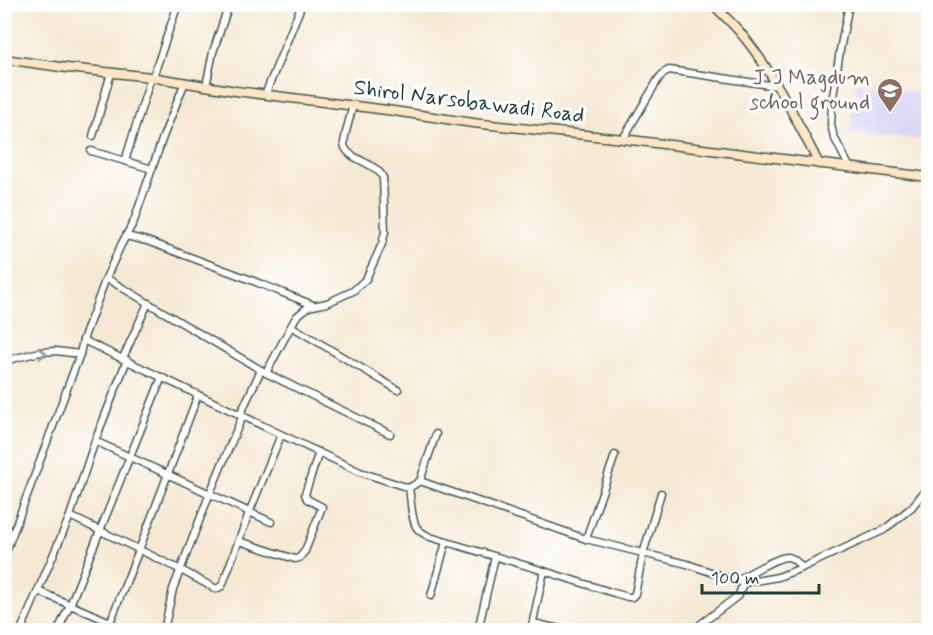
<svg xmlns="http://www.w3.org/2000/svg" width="933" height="635" font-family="Mynerve,sans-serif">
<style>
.built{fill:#d9d6f7}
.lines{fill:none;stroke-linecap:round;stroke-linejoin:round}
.street-casing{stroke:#3f574c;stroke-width:9}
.secondary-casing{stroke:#3f574c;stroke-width:11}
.street{stroke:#fff;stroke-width:6}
.secondary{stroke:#fde5c5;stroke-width:8}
.oneway{stroke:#8f9e9a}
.labels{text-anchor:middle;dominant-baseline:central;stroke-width:6;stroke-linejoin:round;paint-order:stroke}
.education-label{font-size:22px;fill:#785e54;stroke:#fff;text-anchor:end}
.street-label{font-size:22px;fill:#1f3d34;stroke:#fff}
</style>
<rect width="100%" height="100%" fill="#fff"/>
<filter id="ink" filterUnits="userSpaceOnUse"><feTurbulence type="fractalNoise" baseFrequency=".0167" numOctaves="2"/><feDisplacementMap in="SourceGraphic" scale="12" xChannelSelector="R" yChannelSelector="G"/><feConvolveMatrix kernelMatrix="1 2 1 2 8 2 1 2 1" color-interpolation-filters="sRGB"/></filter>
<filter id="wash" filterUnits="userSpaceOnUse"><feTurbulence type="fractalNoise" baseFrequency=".008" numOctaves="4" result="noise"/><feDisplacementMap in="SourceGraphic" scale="24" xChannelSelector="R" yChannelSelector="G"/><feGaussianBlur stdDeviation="1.35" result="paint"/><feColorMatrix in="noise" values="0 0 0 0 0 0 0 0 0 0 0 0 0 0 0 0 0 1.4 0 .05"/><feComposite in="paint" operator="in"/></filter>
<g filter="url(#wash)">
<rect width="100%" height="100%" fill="#f6e9d4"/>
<path class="built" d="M856,83L928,94V140L850,134Z"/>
</g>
<g filter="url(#ink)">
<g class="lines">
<defs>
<g id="street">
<path d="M849,4L840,50L832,103L831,125L834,137L850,168"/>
<path d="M719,11L739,4"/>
<path d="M153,77L178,4"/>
<path d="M206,86L213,52L229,4"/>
<path d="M265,95L302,4"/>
<path d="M93,136L111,73"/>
<path d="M623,139L659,78L665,72L669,70L776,86"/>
<path d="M91,151L152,169"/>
<path d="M125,161L151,77"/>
<path d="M928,227L927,248L928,257"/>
<path d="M126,236L147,241L246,278L313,305"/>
<path d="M106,278L266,373L390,434"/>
<path d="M291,326L398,390"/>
<path d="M83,340L360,472L409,488L420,481L586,539L687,564L743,583L778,577L799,569L884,530L912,507L928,487"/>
<path d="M123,358L148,303"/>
<path d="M4,361L40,352L56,351L80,354"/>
<path d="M266,373L296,317L308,307L327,303L353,291L366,279L382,244L385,232L383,178C377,162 346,160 344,144C344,138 351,113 353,106"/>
<path d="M240,415L261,370"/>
<path d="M95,441L271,522"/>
<path d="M420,481L436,434"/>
<path d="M409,488C411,499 411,520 417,528C420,532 426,535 430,537L544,571"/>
<path d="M70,516L181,570L216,589L222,586L249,513L281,435"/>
<path d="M586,539L615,455"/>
<path d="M239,541L295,559L299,558L305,551L322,507L307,499L305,494L319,452"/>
<path d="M4,557L80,354L83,340L106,278L121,245L134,221L163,137L185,82"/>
<path d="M735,582C744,576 777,557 787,557C793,557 798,563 802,568"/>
<path d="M38,591L110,622"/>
<path d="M431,596L446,542"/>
<path d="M533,623L564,630"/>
<path d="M109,624L125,630"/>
<path d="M21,630L70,516L95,441L127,360"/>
<path d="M58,630L70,605L162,377"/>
<path d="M107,630L139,550L198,395"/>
<path d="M164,630L173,589L210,493L242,417"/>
<path d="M478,630L495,557"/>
<path d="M531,630L544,571L614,593L628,597H632L635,594L643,554L661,493"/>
<path d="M693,630L739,595L743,583"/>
</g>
<g id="secondary">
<path d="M713,4C722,14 731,22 739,31C773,71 796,119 819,164"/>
<path d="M4,59L68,68L151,77L236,91L387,110L473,123L623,139L928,177"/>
</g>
</defs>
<use href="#street" class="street-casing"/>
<use href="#secondary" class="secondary-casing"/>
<use href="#street" class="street"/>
<use href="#secondary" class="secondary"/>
</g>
<defs><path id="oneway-chevron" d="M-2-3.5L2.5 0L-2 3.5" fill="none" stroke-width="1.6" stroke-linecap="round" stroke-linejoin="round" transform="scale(1.5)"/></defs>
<use class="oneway" href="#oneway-chevron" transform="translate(42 353) rotate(-7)"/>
</g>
<defs>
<symbol id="school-pin" viewBox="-11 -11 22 30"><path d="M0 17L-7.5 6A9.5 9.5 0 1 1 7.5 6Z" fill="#8d6e63" stroke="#fff"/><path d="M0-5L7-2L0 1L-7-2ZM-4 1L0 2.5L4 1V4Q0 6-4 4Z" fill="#fff"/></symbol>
</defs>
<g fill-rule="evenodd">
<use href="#school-pin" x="875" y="76" width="30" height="40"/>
</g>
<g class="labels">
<g class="education-label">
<text x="870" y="78">J J Magdum<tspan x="870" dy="25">school ground</tspan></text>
</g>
<g class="street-label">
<text transform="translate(469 102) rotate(7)">Shirol Narsobawadi Road</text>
</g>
</g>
<rect width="933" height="635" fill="none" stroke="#fff" stroke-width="24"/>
<path d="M702 584v9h117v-9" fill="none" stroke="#1f3d34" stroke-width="3"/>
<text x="711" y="584" font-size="18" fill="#1f3d34" stroke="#ffffff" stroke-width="4.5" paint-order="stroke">100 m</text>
</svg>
